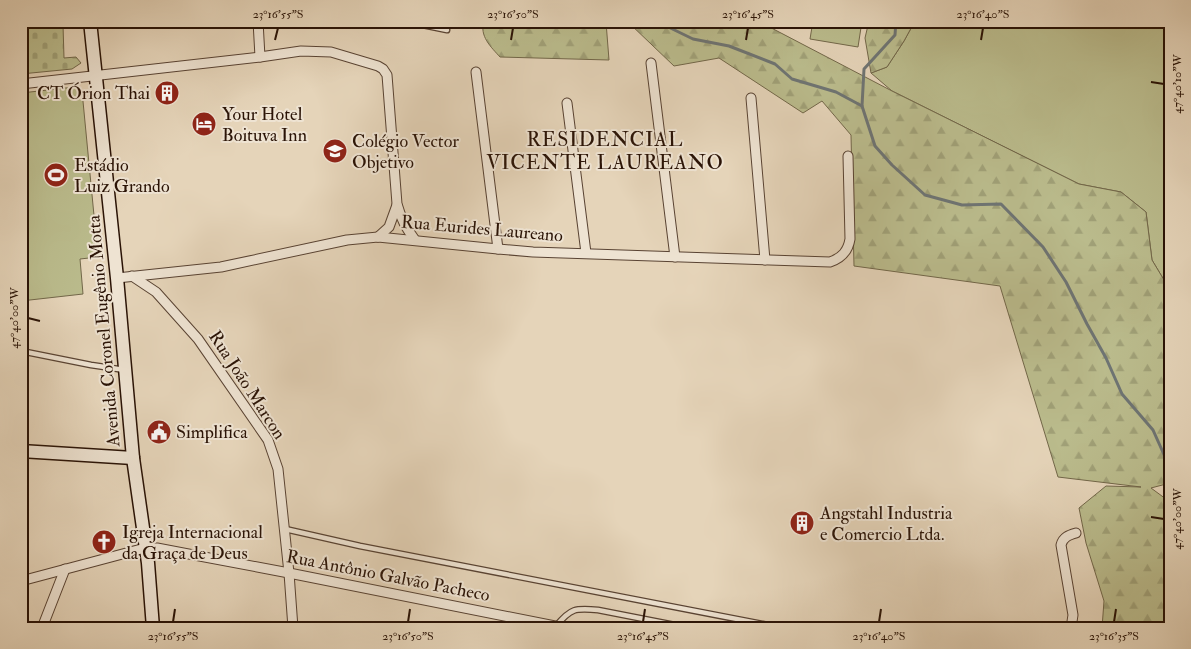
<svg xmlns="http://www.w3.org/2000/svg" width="1191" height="649" font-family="'IM FELL Double Pica',serif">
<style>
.grass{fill:#babb8c;stroke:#726749}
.forest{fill:url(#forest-firs);stroke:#726749}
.cemetery{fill:url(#cemetery-stones);stroke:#726749}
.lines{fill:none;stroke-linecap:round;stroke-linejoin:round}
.stream{stroke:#6e7473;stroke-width:3}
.lane-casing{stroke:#594333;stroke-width:7}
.street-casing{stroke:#594333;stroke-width:11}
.secondary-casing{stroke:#2a1306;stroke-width:15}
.lane{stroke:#eee3d2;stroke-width:4.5}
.street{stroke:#eee3d2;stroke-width:9}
.secondary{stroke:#eee3d2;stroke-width:12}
.ticks{fill:none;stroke:#2a1306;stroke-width:2}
.labels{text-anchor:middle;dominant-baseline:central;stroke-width:4;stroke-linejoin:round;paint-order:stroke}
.poi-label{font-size:18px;fill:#2a1306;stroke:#eee3d2;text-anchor:start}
.street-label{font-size:18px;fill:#2a1306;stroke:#eee3d2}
.quarter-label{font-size:20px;letter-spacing:1px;fill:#2a1306;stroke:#eee3d2}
.neatline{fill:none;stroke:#2a1306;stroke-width:2}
.ticks-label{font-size:12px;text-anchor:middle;fill:#2a1306}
</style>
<defs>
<pattern id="forest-firs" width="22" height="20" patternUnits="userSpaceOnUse" patternTransform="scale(1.25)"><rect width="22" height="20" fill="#babb8c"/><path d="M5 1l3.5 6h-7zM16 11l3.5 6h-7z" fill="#a0a077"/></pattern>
<pattern id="cemetery-stones" width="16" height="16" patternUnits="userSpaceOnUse" patternTransform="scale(1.25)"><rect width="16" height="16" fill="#babb8c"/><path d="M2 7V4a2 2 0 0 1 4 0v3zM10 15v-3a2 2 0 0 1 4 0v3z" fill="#a0a077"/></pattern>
</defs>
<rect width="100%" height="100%" fill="#e5d4b9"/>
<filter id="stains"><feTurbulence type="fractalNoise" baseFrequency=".004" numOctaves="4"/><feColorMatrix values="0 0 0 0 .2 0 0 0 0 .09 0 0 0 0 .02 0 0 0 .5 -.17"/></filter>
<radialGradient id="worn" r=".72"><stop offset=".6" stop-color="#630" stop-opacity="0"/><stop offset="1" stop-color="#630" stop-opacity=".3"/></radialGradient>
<g class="grass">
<path d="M813,21H862L858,47L810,39Z"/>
<path d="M915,21H1170V290L1152,260L1146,212L1121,192L1079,184L892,91L871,73L887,67L904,41Z"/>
<path d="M75,87L82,91L98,257L80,259L83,294L21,301V93Z"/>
</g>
<g class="forest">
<path d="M484,21H758L892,91L1079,184L1121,192L1146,212L1152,260L1170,290V483L1151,488L1170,502V628H1102L1104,601L1086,543L1079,508L1106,486L1141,487L1058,477L1000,286L854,266L851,135L822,101L803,113L719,58L674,66L629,23L606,22L609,60L500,57C491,47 479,36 484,21Z"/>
<path d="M869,21H915L904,41L887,67L871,73L865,38Z"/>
</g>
<path class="cemetery" d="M21,21H75V25H63L64,58L76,57L81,63L72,69L21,74Z"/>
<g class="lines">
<g class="stream">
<path d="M656,21L693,39L729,46L775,64L792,79L836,92L862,106"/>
<path d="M896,21L895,35L864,69L862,106L875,146L892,165L925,195L962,205L1001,204L1043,247L1066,282L1087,324L1106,358L1122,394L1153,430L1170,468"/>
</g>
<defs>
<g id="lane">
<path d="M403,21L447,30"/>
<path d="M21,351L91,365L125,370"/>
<path d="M285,529L360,546L783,628"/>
<path d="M556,626C571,608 575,608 598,610L690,628"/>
</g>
<g id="street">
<path d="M258,21L260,57"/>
<path d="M651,63L675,257"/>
<path d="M476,72L498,249"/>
<path d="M21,84L260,57L301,51L331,52L378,66L383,69L387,75L397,204C401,219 406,228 415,240"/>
<path d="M751,98L765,260"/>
<path d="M567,103L586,253"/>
<path d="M378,237L389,227L397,205"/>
<path d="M132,276L156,292L198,339L268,440L278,469L289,573L293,628"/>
<path d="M117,278L221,267L347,240L378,237L498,249L533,252L830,262C842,258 848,251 850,239L848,156"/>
<path d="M21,581L145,548H157L289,573L565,628"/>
<path d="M42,628L65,569"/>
<path d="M1071,628L1073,615L1061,545C1063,537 1069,535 1076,533"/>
</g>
<g id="secondary">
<path d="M90,21L117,278L133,458L148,563L153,628"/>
<path d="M21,451L133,458"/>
</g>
</defs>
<use href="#lane" class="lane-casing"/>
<use href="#street" class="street-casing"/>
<use href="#secondary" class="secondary-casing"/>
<use href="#lane" class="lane"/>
<use href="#street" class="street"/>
<use href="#secondary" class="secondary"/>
</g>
<path class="ticks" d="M275,40L278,28M511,40L513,28M746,40L748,28M981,40L983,28M1151,82L1164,84M28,318L40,321M1151,517L1164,519M173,622L175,609M408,622L410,609M643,622L645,609M879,622L881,609M1114,622L1116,609"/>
<defs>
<symbol id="building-disc" viewBox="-11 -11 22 22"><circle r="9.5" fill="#8f2418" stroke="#eee3d2"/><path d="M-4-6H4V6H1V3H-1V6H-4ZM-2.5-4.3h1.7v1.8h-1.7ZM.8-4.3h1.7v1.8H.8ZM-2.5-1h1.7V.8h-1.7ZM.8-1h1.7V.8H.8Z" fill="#fff"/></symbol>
<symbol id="hotel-disc" viewBox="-11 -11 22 22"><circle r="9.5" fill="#8f2418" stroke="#eee3d2"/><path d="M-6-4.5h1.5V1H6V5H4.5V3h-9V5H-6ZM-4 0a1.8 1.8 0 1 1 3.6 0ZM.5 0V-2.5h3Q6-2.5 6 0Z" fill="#fff"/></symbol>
<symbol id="school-disc" viewBox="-11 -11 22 22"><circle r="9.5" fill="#8f2418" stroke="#eee3d2"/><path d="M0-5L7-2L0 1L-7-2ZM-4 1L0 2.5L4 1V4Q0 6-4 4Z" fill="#fff"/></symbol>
<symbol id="stadium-disc" viewBox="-11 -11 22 22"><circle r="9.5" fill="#8f2418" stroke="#eee3d2"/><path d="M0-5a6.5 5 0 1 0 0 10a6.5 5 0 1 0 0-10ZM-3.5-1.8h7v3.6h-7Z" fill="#fff"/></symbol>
<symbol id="civic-disc" viewBox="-11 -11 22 22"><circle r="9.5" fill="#8f2418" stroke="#eee3d2"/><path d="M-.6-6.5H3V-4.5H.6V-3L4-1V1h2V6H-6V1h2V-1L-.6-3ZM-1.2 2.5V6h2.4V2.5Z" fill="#fff"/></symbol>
<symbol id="church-disc" viewBox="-11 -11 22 22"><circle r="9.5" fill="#8f2418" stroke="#eee3d2"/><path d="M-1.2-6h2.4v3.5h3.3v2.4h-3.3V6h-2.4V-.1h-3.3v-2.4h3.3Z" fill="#fff"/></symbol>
</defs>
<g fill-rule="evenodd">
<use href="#building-disc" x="153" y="79" width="28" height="28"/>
<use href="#hotel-disc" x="190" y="110" width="28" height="28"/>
<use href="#school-disc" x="321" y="137" width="28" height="28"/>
<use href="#stadium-disc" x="42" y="161" width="28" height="28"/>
<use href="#civic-disc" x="145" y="418" width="28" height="28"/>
<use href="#building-disc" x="788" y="509" width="28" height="28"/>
<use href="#church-disc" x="90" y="528" width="28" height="28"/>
</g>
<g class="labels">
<g class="poi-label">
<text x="150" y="93" text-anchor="end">CT Órion Thai</text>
<text x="222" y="114">Your Hotel<tspan x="222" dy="21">Boituva Inn</tspan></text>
<text x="352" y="141">Colégio Vector<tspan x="352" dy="21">Objetivo</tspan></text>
<text x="74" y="165">Estádio<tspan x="74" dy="21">Luiz Grando</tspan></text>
<text x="176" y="432">Simplifica</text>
<text x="820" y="513">Angstahl Industria<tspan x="820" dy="21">e Comercio Ltda.</tspan></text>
<text x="122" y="532">Igreja Internacional<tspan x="122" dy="21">da Graça de Deus</tspan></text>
</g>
<g class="street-label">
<text transform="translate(482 229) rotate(5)">Rua Eurides Laureano</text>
<text transform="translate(104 331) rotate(-95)">Avenida Coronel Eugênio Motta</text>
<text transform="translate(247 385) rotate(57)">Rua João Marcon</text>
<text transform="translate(388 576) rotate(11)">Rua Antônio Galvão Pacheco</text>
</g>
<g class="quarter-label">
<text x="605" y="139">RESIDENCIAL<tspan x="605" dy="23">VICENTE LAUREANO</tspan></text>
</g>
</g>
<rect width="1191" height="649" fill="none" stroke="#e5d4b9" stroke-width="55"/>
<rect x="28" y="28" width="1136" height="594" class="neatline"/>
<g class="ticks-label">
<text x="278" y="18">23°16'55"S</text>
<text x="513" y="18">23°16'50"S</text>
<text x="748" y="18">23°16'45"S</text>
<text x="983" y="18">23°16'40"S</text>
<text transform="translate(1177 84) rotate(-90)" y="4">47°40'10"W</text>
<text transform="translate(14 318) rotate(-90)" y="4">47°40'00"W</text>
<text transform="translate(1177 519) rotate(-90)" y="4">47°40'00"W</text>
<text x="173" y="640">23°16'55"S</text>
<text x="408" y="640">23°16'50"S</text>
<text x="643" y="640">23°16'45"S</text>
<text x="879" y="640">23°16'40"S</text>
<text x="1114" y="640">23°16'35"S</text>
</g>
<rect width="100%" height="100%" filter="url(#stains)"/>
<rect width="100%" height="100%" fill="url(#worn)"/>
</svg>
